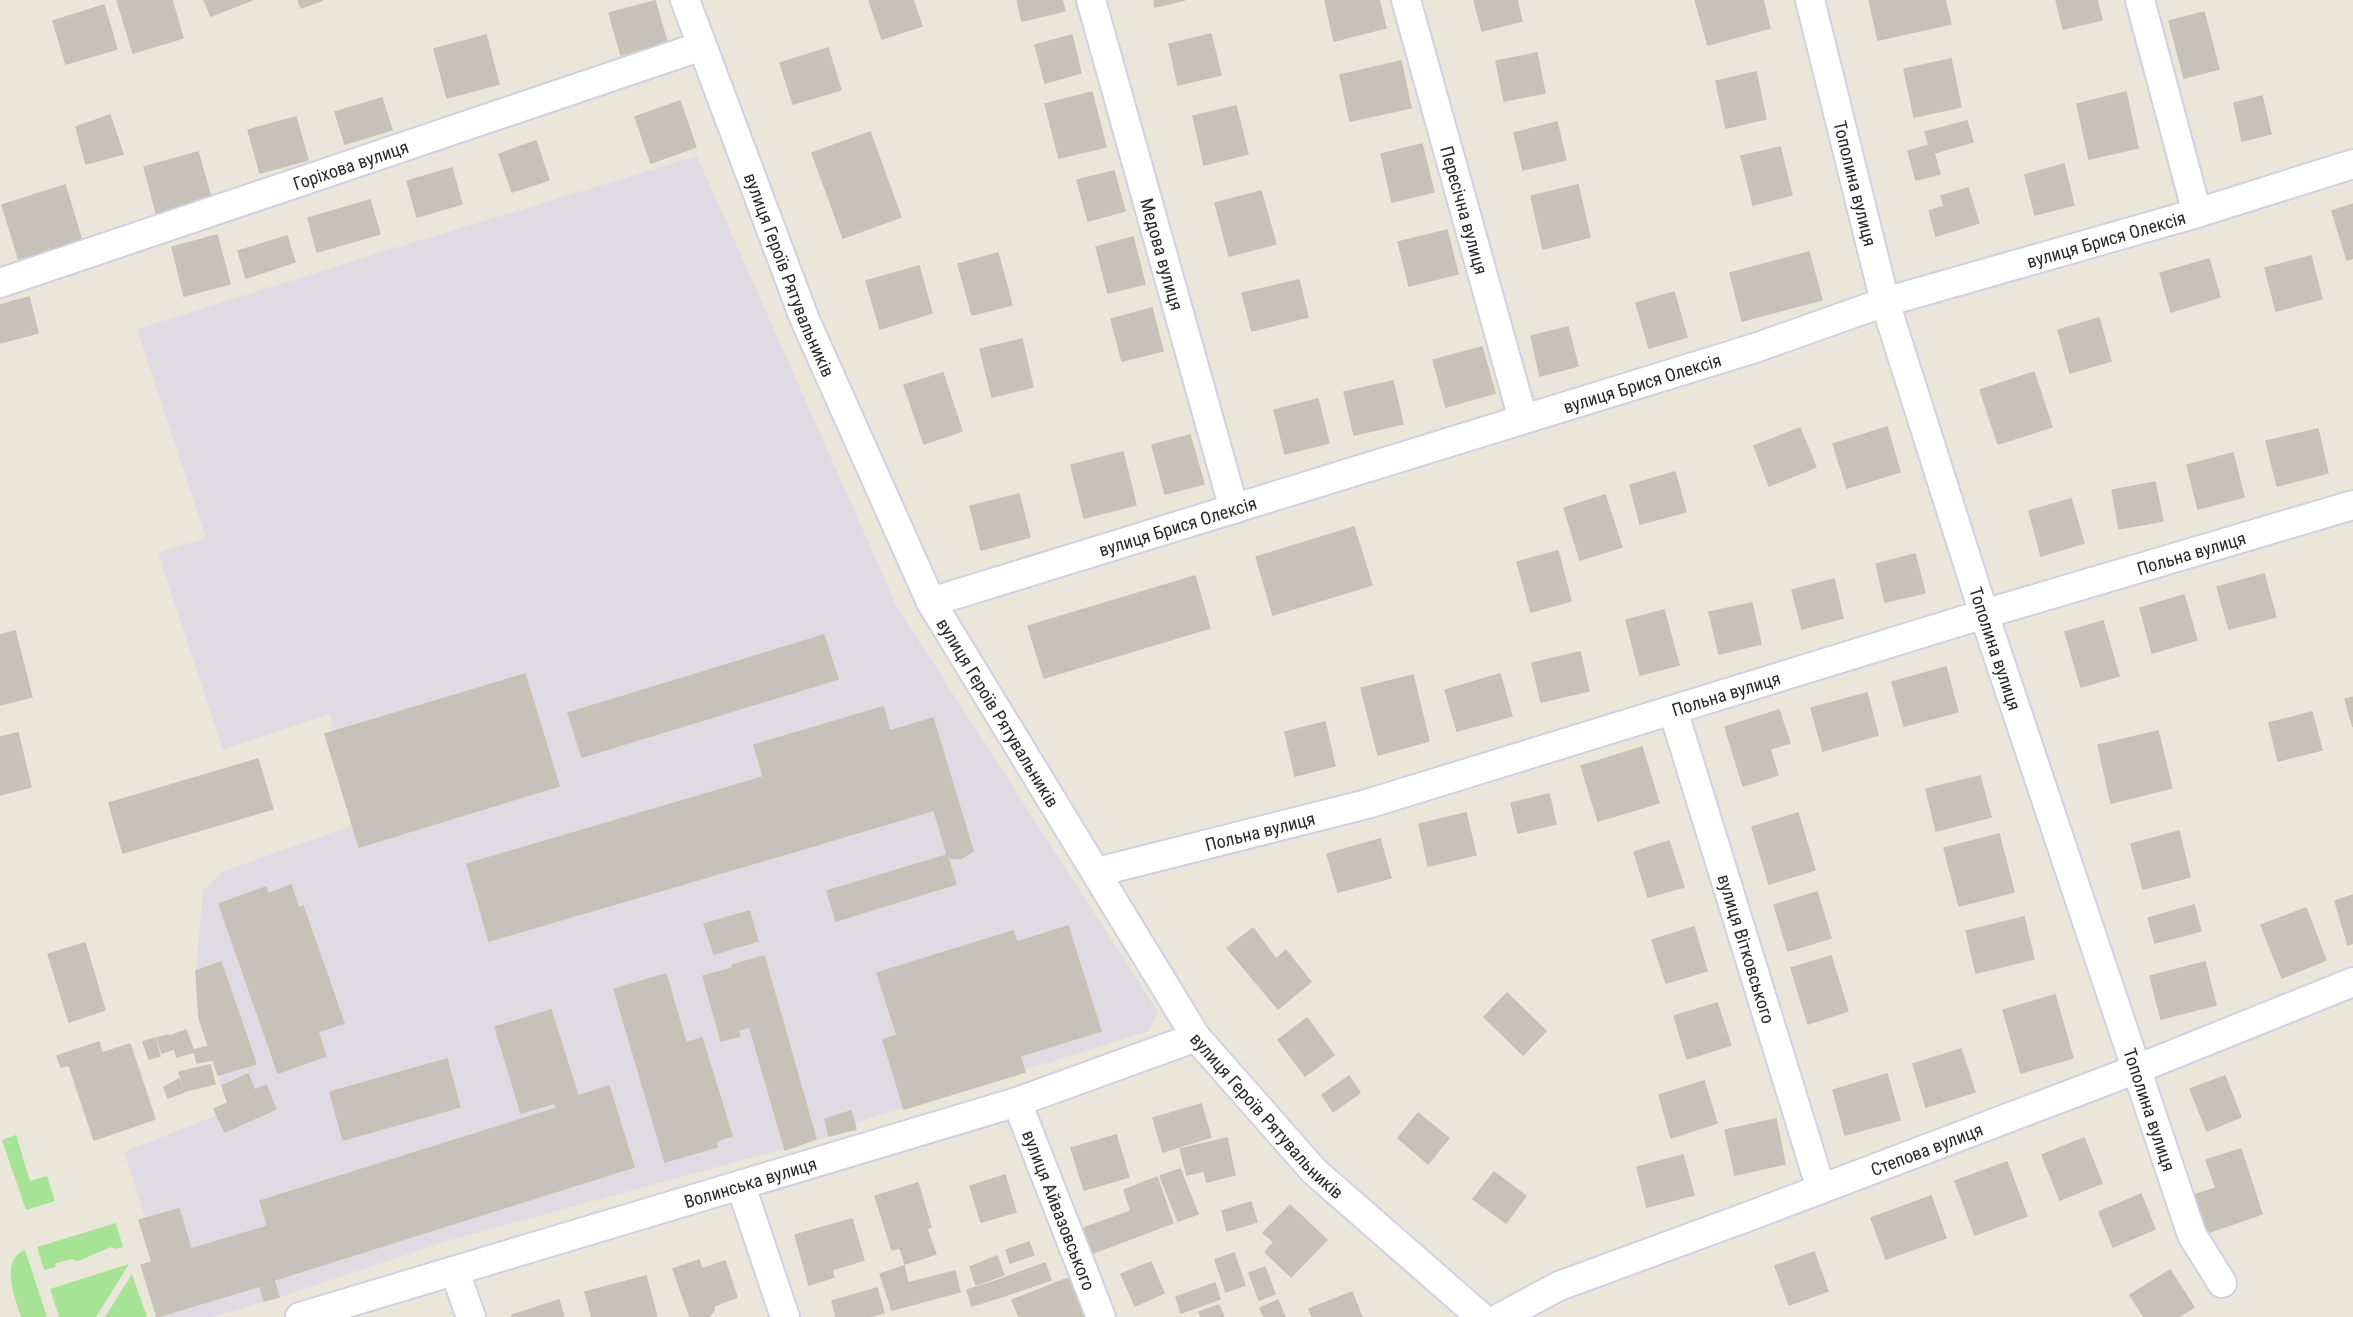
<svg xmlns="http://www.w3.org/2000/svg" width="2353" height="1317" font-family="'Roboto Condensed',sans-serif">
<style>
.industrial{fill:#dedbe3}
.green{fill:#a7e395}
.building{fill:#c6c2ba;stroke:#c6c2b4;stroke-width:1.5}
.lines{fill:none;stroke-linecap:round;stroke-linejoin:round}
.minor-casing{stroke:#cfd1e2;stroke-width:32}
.minor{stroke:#fff;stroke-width:28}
.labels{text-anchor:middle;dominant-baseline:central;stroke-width:5;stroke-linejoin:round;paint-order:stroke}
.street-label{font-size:18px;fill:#292929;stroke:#fff}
</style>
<rect width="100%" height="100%" fill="#ebe6da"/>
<path class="industrial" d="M697,156L897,607L1158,1012L1149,1031L855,1123L856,1129L447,1241L289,1294L213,1317H157L141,1265L152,1261L139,1220L145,1217L124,1152L217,1115L214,1109L227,1103L197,1007L196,971L203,890L222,872L359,823L329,714L223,750L158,553L206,538L137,329L379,253Z"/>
<g class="green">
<path d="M16,1135L30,1181L47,1176L55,1201L26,1210L2,1140Z"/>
<path d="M116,1223L123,1247L115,1249L112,1247C99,1251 90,1257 77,1261L72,1259L56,1263L55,1267L44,1270L37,1247Z"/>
<path d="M25,1250L47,1317H21C14,1295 0,1260 25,1250Z"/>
<path d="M129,1264L96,1317H59L50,1289Z"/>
<path d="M132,1274L147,1317H105Z"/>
</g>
<g class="building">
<path d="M117,0H172L183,38L133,53Z"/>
<path d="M204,0H252L211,16Z"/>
<path d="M298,0H323L301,8Z"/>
<path d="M869,0H913L922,26L882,39Z"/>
<path d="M1017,0H1062L1065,11L1022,21Z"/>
<path d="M1154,0H1185L1155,7Z"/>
<path d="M1325,0H1379L1386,28L1334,41Z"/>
<path d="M1474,0H1517L1522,21L1482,31Z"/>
<path d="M1695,0H1763L1770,28L1708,45Z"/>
<path d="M1869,0H1945L1951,24L1878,40Z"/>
<path d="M2056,0H2097L2102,20L2063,29Z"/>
<path d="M655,1L667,42L621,55L609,13Z"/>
<path d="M104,5L117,49L66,64L53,21Z"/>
<path d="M2204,12L2219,69L2184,78L2169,21Z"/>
<path d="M1211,34L1221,75L1178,85L1169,44Z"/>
<path d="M486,35L499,84L447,98L434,49Z"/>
<path d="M1072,35L1081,73L1045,83L1035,45Z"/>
<path d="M828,48L841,90L793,104L780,63Z"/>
<path d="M1537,53L1545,93L1504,101L1496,61Z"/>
<path d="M1951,59L1961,107L1914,117L1904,69Z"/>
<path d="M1401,61L1411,108L1350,121L1340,75Z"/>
<path d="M1756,72L1766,119L1726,128L1716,81Z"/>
<path d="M1092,92L1106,147L1059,158L1045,104Z"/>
<path d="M2126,92L2138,148L2089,159L2077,104Z"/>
<path d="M2262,96L2271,134L2242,141L2234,103Z"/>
<path d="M382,98L392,130L345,144L335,112Z"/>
<path d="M680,101L696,147L651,163L635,117Z"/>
<path d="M1236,106L1248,154L1204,165L1193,116Z"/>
<path d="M110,115L123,154L86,164L76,127Z"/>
<path d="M296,117L308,160L260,173L248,130Z"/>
<path d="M1967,121L1973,142L1934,153L1940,174L1916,180L1908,151L1929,145L1925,132Z"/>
<path d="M1557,122L1566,160L1523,170L1514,133Z"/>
<path d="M870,132L901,217L843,238L812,153Z"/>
<path d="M536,141L549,180L512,192L499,154Z"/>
<path d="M1422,144L1434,192L1392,202L1381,154Z"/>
<path d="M1780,147L1792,195L1753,205L1741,156Z"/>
<path d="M198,152L212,201L157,216L144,167Z"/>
<path d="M2064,164L2074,205L2035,215L2025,175Z"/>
<path d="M452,168L462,204L417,217L407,181Z"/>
<path d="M1114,171L1125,211L1088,221L1077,180Z"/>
<path d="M65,185L82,241L19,260L2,205Z"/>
<path d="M1578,185L1590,237L1543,249L1531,196Z"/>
<path d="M1968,188L1979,223L1936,236L1929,211L1944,206L1941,196Z"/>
<path d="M1261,191L1276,244L1229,256L1215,203Z"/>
<path d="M370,200L380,234L317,252L308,218Z"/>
<path d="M2353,204V258L2347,260L2332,211Z"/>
<path d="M1447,230L1458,274L1409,286L1398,242Z"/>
<path d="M217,235L230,284L184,296L172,247Z"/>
<path d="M287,236L295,262L246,278L238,251Z"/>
<path d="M1133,237L1145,284L1108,293L1096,247Z"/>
<path d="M1809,252L1822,300L1742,321L1730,273Z"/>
<path d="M998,253L1012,305L972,315L958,264Z"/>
<path d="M2311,256L2322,299L2276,311L2265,268Z"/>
<path d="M2209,259L2220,297L2171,312L2160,273Z"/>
<path d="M919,266L932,313L880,329L866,281Z"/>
<path d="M1299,280L1308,317L1252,331L1242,293Z"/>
<path d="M1674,292L1687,337L1649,348L1636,303Z"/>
<path d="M29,297L38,333L0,343V305Z"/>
<path d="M1152,308L1163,351L1122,361L1111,319Z"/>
<path d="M2099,318L2111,361L2070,373L2058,330Z"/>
<path d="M1568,327L1578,366L1540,376L1531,336Z"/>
<path d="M1022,339L1033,387L992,397L980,349Z"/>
<path d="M1482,347L1495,393L1446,407L1433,360Z"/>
<path d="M2034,372L2052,427L1998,444L1980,390Z"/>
<path d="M943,373L962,431L924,444L904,385Z"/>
<path d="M1393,381L1403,424L1354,435L1344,392Z"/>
<path d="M1318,399L1329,443L1285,454L1274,410Z"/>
<path d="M1887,427L1900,472L1847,488L1833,444Z"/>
<path d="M1800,428L1816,467L1769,486L1754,446Z"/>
<path d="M2318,429L2328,473L2277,486L2266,441Z"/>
<path d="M1190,435L1204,484L1165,494L1152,445Z"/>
<path d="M1123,452L1136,505L1084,518L1071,465Z"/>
<path d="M2233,453L2244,497L2198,509L2187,465Z"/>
<path d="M1675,472L1686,512L1640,524L1630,485Z"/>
<path d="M2155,482L2163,521L2119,529L2112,490Z"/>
<path d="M1019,494L1030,537L981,550L970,506Z"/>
<path d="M1605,495L1622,547L1580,560L1564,508Z"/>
<path d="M2071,499L2084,543L2041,556L2029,511Z"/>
<path d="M1354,527L1372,585L1273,615L1256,557Z"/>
<path d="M1558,551L1571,601L1531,612L1517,562Z"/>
<path d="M1915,554L1925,593L1885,602L1876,564Z"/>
<path d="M2264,574L2276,617L2229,629L2217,587Z"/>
<path d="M1195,576L1210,628L1044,678L1028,626Z"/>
<path d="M1834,579L1843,618L1802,629L1792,590Z"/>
<path d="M2184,595L2197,640L2152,653L2140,608Z"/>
<path d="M1752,603L1761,644L1719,654L1709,612Z"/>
<path d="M1664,610L1679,665L1640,675L1626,620Z"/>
<path d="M2103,621L2119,676L2081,687L2065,632Z"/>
<path d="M15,631L32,697L0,705V635Z"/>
<path d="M824,635L838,679L582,757L568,713Z"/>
<path d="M1580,652L1589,691L1541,702L1532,663Z"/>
<path d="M1946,667L1958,712L1904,726L1892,682Z"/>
<path d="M525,674L559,786L359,847L325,734Z"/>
<path d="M1500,674L1512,716L1457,731L1445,690Z"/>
<path d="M1413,675L1429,741L1378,755L1361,688Z"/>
<path d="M1867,693L1878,735L1823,751L1811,708Z"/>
<path d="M2353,697V727L2345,699Z"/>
<path d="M883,707L890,731L933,718L973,851L960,859L948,858L934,810L786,854L754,745Z"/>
<path d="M1779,710L1790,743L1770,749L1778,775L1743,786L1725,727Z"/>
<path d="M2312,712L2322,750L2278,761L2269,723Z"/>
<path d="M1325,722L1335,766L1295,776L1285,732Z"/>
<path d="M2158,731L2172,788L2111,803L2098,745Z"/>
<path d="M18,733L31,787L0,795V737Z"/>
<path d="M1642,747L1659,803L1598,821L1581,766Z"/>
<path d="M258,759L273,809L123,853L109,803Z"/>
<path d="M1980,776L1991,817L1936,831L1926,789Z"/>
<path d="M763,777L786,854L489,941L467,864Z"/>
<path d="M1549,794L1556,824L1518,833L1511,803Z"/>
<path d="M1466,813L1476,855L1428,866L1419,824Z"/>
<path d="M1798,813L1815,870L1769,884L1752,827Z"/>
<path d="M2179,831L2190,877L2143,889L2131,844Z"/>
<path d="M1999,834L2014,892L1959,906L1944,848Z"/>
<path d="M1380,839L1391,878L1338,892L1327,854Z"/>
<path d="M1669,841L1684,887L1648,897L1634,852Z"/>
<path d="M947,855L956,884L836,921L827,891Z"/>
<path d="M291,885L299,908L303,906L344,1023L318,1032L326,1056L278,1073L219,904L266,887L268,894Z"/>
<path d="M1817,892L1831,938L1788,951L1774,905Z"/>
<path d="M2353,895V943L2348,945L2335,901Z"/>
<path d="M2194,905L2201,931L2155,943L2148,918Z"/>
<path d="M2306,908L2326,960L2282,978L2261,925Z"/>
<path d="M749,911L758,941L714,954L704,924Z"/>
<path d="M2024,917L2034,959L1976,973L1966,931Z"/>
<path d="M1068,926L1101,1031L1020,1056L1025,1072L904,1109L883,1040L897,1035L877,973L1013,931L1017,942Z"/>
<path d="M1694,927L1707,971L1666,983L1652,940Z"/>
<path d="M1253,928L1276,959L1286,950L1311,982L1278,1009L1227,948Z"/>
<path d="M85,943L105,1010L69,1022L48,954Z"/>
<path d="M764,956L780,1012L748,1021L732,965Z"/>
<path d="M1831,956L1848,1011L1808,1024L1791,968Z"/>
<path d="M221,962L256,1064L218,1075L199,1018L196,971Z"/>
<path d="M2205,962L2216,1005L2161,1019L2150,976Z"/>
<path d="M733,968L749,1027L738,1030L740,1036L721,1041L703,976Z"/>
<path d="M666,974L686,1043L702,1038L732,1136L716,1141L717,1147L665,1162L614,989Z"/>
<path d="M1507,993L1546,1031L1523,1055L1484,1017Z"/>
<path d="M2055,995L2073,1058L2021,1073L2003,1010Z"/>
<path d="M1717,1003L1731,1045L1687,1059L1674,1016Z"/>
<path d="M551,1010L578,1096L521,1113L495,1027Z"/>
<path d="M780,1012L816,1139L785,1150L748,1021Z"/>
<path d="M1307,1018L1334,1055L1305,1076L1278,1040Z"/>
<path d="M186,1030L194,1052L177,1057L170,1036Z"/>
<path d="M168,1035L173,1049L162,1053L157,1038Z"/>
<path d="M155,1038L160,1056L149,1059L143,1042Z"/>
<path d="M99,1042L102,1053L130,1044L155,1119L94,1140L69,1065L61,1067L57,1056Z"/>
<path d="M209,1046L213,1060L197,1063L194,1050Z"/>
<path d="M1961,1049L1975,1092L1926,1107L1913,1064Z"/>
<path d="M447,1059L460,1107L343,1140L330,1092Z"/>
<path d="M210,1065L215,1084L185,1091L179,1072Z"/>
<path d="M248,1074L255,1090L266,1085L276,1109L225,1132L214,1109L228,1103L222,1086Z"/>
<path d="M1887,1074L1900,1120L1845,1135L1833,1090Z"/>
<path d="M1349,1076L1360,1093L1333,1112L1322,1095Z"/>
<path d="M2225,1076L2241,1117L2207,1131L2190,1089Z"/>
<path d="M179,1079L184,1092L168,1098L164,1087Z"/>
<path d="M1704,1081L1717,1123L1671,1138L1659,1095Z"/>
<path d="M609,1086L634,1167L580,1184L555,1103Z"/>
<path d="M1201,1104L1211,1137L1163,1152L1153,1118Z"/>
<path d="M557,1108L580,1184L284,1277L260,1201Z"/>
<path d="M851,1111L856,1129L829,1136L825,1119Z"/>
<path d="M1418,1113L1449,1138L1428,1164L1398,1138Z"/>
<path d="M1776,1119L1785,1164L1735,1175L1725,1130Z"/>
<path d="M1116,1135L1129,1177L1084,1190L1071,1148Z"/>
<path d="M1227,1138L1235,1175L1207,1182L1204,1171L1187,1175L1180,1149Z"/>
<path d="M2084,1138L2102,1183L2060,1200L2042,1155Z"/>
<path d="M2241,1149L2262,1214L2207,1233L2194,1195L2216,1188L2206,1160Z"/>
<path d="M1683,1155L1694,1195L1647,1207L1637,1167Z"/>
<path d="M2007,1162L2027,1216L1975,1235L1955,1181Z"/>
<path d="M1180,1169L1198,1214L1178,1221L1160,1176Z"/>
<path d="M1494,1172L1526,1196L1506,1223L1473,1199Z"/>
<path d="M1005,1175L1016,1212L981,1222L970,1186Z"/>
<path d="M1157,1177L1173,1223L1093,1253L1084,1228L1131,1211L1124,1190Z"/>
<path d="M918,1183L931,1227L927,1229L936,1254L905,1264L900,1248L892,1250L875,1196Z"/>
<path d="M2141,1194L2155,1229L2113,1247L2099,1212Z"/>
<path d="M1931,1196L1946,1238L1886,1259L1871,1218Z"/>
<path d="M1251,1202L1257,1222L1227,1231L1222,1211Z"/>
<path d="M1290,1205L1327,1240L1291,1277L1265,1252L1274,1242L1263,1233Z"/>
<path d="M179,1209L191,1249L268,1226L284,1277L274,1280L279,1297L264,1301L260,1286L157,1317L141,1265L152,1262L139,1220Z"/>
<path d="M852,1219L864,1260L832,1270L834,1277L809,1285L795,1235Z"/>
<path d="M1029,1242L1034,1255L1010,1263L1006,1250Z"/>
<path d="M1814,1252L1828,1291L1789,1305L1775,1266Z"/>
<path d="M1234,1253L1245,1285L1226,1292L1215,1260Z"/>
<path d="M997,1256L1004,1275L976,1285L970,1267Z"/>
<path d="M699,1260L702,1269L725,1261L737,1297L714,1306V1310L709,1317H690L673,1269Z"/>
<path d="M1151,1262L1164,1293L1135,1306L1121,1274Z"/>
<path d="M1045,1263L1051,1280L1001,1297L996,1281Z"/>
<path d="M904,1266L908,1283L955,1271L960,1292L892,1310L880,1274Z"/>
<path d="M1265,1267L1275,1294L1259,1300L1249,1273Z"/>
<path d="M2170,1270L2194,1307L2179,1317H2144L2130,1295Z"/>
<path d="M646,1276L657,1317H592L585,1292Z"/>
<path d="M1071,1277L1086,1317H1019L1012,1300Z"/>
<path d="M996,1281L1001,1297L972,1306L967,1290Z"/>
<path d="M1215,1283L1220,1299L1181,1313L1176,1297Z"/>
<path d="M877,1288L884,1313L868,1317H836L832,1301Z"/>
<path d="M1352,1292L1362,1317H1312L1309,1309Z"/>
<path d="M559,1300L564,1317H512V1315Z"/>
<path d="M1278,1300L1285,1317H1264L1260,1308Z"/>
<path d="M1219,1305L1224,1317H1201L1199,1312Z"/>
</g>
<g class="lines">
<defs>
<g id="minor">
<path id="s1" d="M685,0L805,320L931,602L1196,1037L1314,1171L1481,1317"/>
<path id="s2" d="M1091,0L1234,509"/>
<path id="s3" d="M1406,0L1523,419"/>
<path id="s4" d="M1810,0L1885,302L1984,614L2192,1235L2222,1283"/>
<path d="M2140,0L2197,213"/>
<path id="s5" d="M0,283L702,46"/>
<path id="s6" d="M931,602L1755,348L1885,302L2197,213L2353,164"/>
<path id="s7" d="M1673,710L1821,1189"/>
<path id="s8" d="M1097,872L1367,804L1984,614L2353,505"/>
<path id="s9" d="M1017,1102L1101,1317"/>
<path d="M741,1186L785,1317"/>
<path d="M455,1272L471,1317"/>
<path id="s10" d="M300,1317L1017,1102L1196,1037"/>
<path id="s11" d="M1501,1317L1559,1286L1755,1214L2137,1069L2353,982"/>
</g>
</defs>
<use href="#minor" class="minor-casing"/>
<use href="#minor" class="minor"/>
</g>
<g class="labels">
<g class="street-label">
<text stroke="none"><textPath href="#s5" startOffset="370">Горіхова вулиця</textPath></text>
<text stroke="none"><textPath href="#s4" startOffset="189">Тополина вулиця</textPath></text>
<text stroke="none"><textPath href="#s3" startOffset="218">Пересічна вулиця</textPath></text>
<text stroke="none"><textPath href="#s6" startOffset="1230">вулиця Брися Олексія</textPath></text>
<text stroke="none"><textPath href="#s2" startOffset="264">Медова вулиця</textPath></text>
<text stroke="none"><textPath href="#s1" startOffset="294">вулиця Героїв Рятувальників</textPath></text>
<text stroke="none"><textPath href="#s6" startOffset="744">вулиця Брися Олексія</textPath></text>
<text stroke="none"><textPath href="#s6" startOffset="258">вулиця Брися Олексія</textPath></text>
<text stroke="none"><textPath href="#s8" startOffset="1140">Польна вулиця</textPath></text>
<text stroke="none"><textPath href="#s4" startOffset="675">Тополина вулиця</textPath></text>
<text stroke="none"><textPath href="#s8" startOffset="654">Польна вулиця</textPath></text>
<text stroke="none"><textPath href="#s1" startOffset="780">вулиця Героїв Рятувальників</textPath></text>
<text stroke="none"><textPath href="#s8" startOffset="168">Польна вулиця</textPath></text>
<text stroke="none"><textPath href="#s7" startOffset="250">вулиця Вітковського</textPath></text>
<text stroke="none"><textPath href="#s4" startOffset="1161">Тополина вулиця</textPath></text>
<text stroke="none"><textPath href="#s1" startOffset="1266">вулиця Героїв Рятувальників</textPath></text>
<text stroke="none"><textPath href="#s11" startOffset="458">Степова вулиця</textPath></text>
<text stroke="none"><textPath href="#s10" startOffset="470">Волинська вулиця</textPath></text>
<text stroke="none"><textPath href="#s9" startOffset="116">вулиця Айвазовського</textPath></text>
</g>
</g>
</svg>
